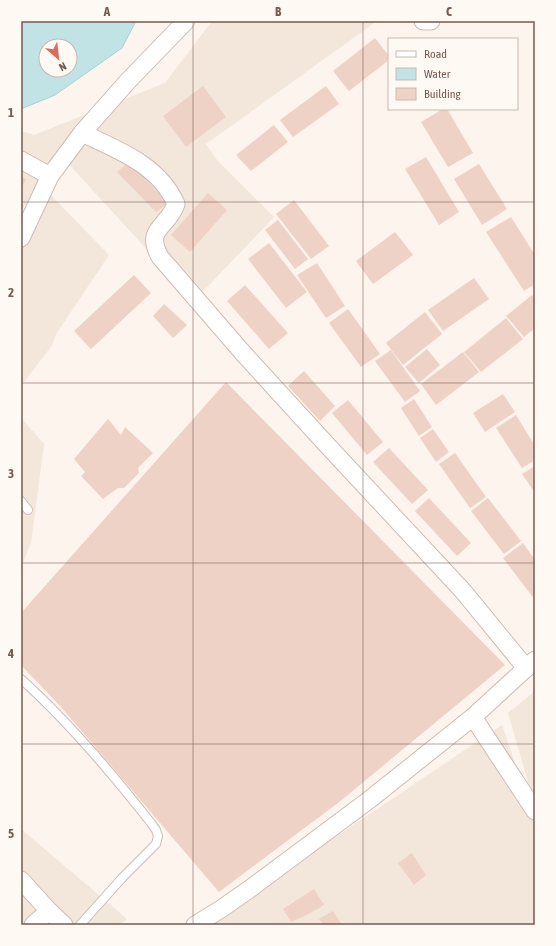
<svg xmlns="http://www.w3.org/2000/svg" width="556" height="946" font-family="'Asap Condensed',sans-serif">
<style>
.residential{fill:#f3e6db}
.water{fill:#c2e3e5;stroke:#a9d3d6;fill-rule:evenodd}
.building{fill:#efd2c6}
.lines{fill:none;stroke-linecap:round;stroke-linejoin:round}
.service-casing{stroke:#cebcb2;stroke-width:10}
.minor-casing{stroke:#cebcb2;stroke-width:19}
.service{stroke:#fff;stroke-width:8}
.minor{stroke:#fff;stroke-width:17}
.grid{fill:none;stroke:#765a50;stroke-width:1;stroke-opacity:0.55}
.neatline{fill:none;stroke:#765a50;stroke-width:1.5}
.grid-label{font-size:13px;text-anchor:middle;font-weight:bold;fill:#765a50}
</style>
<rect width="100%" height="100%" fill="#fcf4ed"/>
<g class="residential">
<path d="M212,21H377L206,144L217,160L274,217L192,303L174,279L66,161L41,177L21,212V131L34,135L165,83Z"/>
<path d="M42,186L109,255L56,334L53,344L21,386V226Z"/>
<path d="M21,418L44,444L31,543L21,567Z"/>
<path d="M535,691V806L508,713Z"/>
<path d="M502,725L535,822V925H199L276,877Z"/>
<path d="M21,829L127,919L119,925H21Z"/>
</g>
<path class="water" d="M21,21H136L122,48L55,95L21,109ZM46,46H70V70H46Z"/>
<g class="building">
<path d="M375,38L389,56V60L349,91L333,71Z"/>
<path d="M203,86L226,117L186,147L163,116Z"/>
<path d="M326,86L339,104L293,137L280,120Z"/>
<path d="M443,109H447L473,153L448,167L421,122Z"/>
<path d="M274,125L288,142L251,171L236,155Z"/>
<path d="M426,157L459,212L439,225L405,169Z"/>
<path d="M129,162L168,203L156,212L117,172Z"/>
<path d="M479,164L507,209L482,225L454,179Z"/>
<path d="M21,176L26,179L21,189Z"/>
<path d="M208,193L227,210L190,252L171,235Z"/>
<path d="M294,200L329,246L311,259L276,214Z"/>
<path d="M511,217L535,255V284L524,291L486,232Z"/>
<path d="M278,220L308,259L295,269L265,230Z"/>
<path d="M395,232L413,255L373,284L356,261Z"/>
<path d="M269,243L307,292L286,308L248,259Z"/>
<path d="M317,263L345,306L326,318L297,275Z"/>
<path d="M134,275L151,293L91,349L74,331Z"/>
<path d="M474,278L489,299L443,331L428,310Z"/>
<path d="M245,285L288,333L269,349L227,301Z"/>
<path d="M532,295L535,299V328L524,337L506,316Z"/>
<path d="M164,304L187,325L173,338L153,316Z"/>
<path d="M348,309L380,354L361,367L329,323Z"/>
<path d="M425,312L442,334L403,365L386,343Z"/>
<path d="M506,318L523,339L481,372L464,352Z"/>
<path d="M427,349L440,365L419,383L405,367Z"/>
<path d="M391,350L420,391L405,402L375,361Z"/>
<path d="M463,352L479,372L436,405L421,384Z"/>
<path d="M304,371L335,406L320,421L288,386Z"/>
<path d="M226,382L505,665L338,803L219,892L61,707L21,665V613Z"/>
<path d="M503,394L515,412L485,432L473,413Z"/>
<path d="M414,399L432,427L419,436L401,408Z"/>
<path d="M348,400L383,442L367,455L332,413Z"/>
<path d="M516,415L535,446V460L522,468L496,428Z"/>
<path d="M108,419L121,435L125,427L153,453L138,468L139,473L124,488H118L103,499L81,476L85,472L74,459Z"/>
<path d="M433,429L449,452L436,462L420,438Z"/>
<path d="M389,448L428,490L412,504L373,462Z"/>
<path d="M455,453L486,497L470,508L439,464Z"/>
<path d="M535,466V493L522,474Z"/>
<path d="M429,498L471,543L457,556L415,511Z"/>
<path d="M488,498L521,541L504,554L471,511Z"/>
<path d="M523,543L535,560V600L503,558Z"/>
<path d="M412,853L426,875L414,885L398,863Z"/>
<path d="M314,889L324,905L307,915L291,922L283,909Z"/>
<path d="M333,911L341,923L338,925H323L319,919Z"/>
</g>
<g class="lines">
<defs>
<g id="service">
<path d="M21,501L28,510"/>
<path d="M21,679C69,722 111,772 151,823L156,830L158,836L156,844L123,877L80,925"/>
</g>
<g id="minor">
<path d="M423,21H431"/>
<path d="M82,133C118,150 159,165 176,204C168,228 144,228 160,257L243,353L327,445L463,591L526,668"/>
<path d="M21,160L50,176"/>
<path d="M21,238L50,176L82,133L128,81L186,21"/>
<path d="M473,717L535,811"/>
<path d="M21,880L49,911L64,925"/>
<path d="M33,925L49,911"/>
<path d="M195,925L221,909L251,888L369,800L473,717L535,660"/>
</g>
</defs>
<use href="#service" class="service-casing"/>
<use href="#minor" class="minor-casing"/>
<use href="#service" class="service"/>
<use href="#minor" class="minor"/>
</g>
<path class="grid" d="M193,21V925M363,21V925M21,202H535M21,383H535M21,563H535M21,744H535"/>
<rect width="556" height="946" fill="none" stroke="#fef9f3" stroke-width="44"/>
<rect x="388" y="38" width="130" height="72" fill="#fef9f3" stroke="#c8b9b2"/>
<rect x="396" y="51" width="20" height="6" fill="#ffffff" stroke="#c8b9b2"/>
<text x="424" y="58" font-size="12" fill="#765a50">Road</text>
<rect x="396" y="68" width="20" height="12" fill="#c2e3e5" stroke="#c8b9b2"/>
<text x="424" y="78" font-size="12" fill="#765a50">Water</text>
<rect x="396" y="88" width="20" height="12" fill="#efd2c6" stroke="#c8b9b2"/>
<text x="424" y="98" font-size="12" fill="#765a50">Building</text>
<g transform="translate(58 58) rotate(152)"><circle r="19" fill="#fef9f3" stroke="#c8b9b2"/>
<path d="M0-3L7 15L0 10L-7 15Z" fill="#db6c5c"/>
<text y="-6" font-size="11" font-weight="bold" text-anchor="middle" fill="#765a50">N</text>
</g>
<rect x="22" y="22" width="512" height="902" class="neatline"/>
<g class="grid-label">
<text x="107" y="16">A</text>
<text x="278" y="16">B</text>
<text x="449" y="16">C</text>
<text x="11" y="117">1</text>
<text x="11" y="297">2</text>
<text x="11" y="478">3</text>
<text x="11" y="658">4</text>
<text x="11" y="838">5</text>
</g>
</svg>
